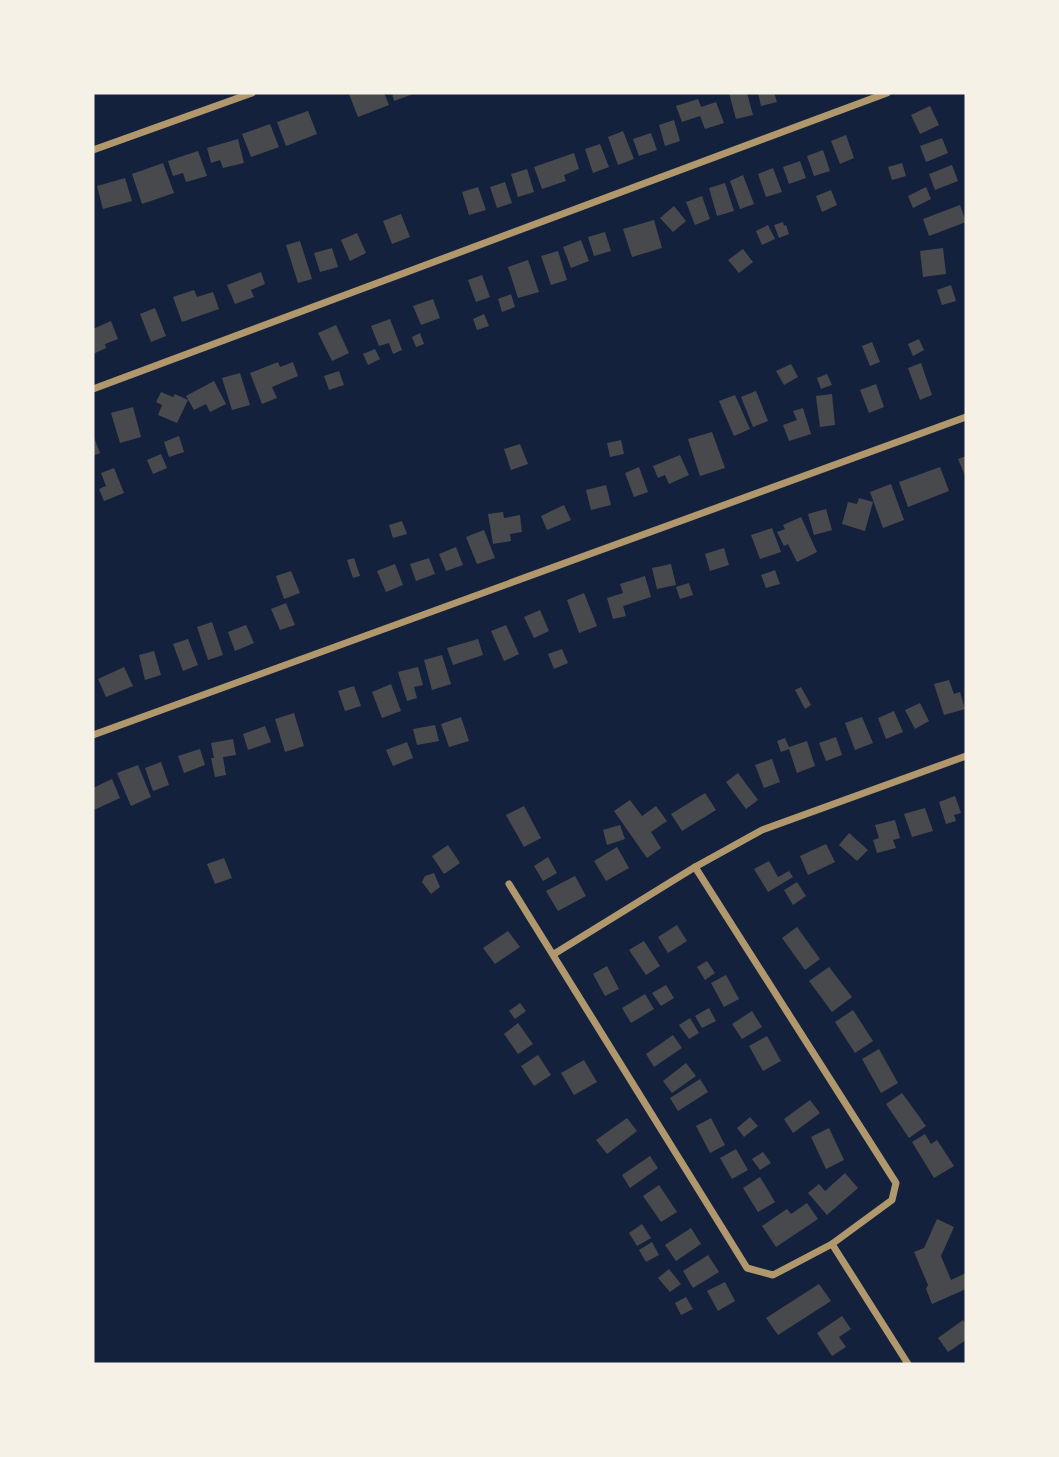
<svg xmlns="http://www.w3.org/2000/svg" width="1059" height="1457" font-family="'Work Sans',sans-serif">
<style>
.building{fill:#48494c}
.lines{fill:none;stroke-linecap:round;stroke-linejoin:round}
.minor{stroke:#b1986c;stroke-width:7}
</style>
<rect width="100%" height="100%" fill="#14213d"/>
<g class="building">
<path d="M351,93H384L389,105L358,117L349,94Z"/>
<path d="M392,93H416L394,101Z"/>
<path d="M729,93H747L753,115L736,119Z"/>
<path d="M758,93H774L777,102L761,106Z"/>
<path d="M698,99L701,107L716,102L724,123L705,129L700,116L682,122L676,106Z"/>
<path d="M930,106L939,125L920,134L911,115Z"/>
<path d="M308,111L317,134L286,146L277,122Z"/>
<path d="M674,120L680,141L665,146L659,125Z"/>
<path d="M270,124L279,147L251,157L242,134Z"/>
<path d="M623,131L634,159L618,165L608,137Z"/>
<path d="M651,133L657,150L639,156L633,139Z"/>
<path d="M846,135L854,158L840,164L831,141Z"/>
<path d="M942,138L948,153L926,162L920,146Z"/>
<path d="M238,139L244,163L223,168L220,160L211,163L207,148Z"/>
<path d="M600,144L609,167L593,173L585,149Z"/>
<path d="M823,150L830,171L814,176L807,156Z"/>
<path d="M198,151L207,176L186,182L183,173L173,176L168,161Z"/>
<path d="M574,153L579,169L564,175L566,181L542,189L534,167Z"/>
<path d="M800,161L806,178L789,184L783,167Z"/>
<path d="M163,163L174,193L142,204L132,174Z"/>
<path d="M902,163L906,176L892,180L888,167Z"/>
<path d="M952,165L958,181L935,190L929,174Z"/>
<path d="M773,168L782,192L766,197L758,174Z"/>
<path d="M527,169L534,192L518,197L511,174Z"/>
<path d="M743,175L754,204L740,209L730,181Z"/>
<path d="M125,178L132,201L103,209L97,186Z"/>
<path d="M505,182L512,203L497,208L490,187Z"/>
<path d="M725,183L734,211L717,216L709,188Z"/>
<path d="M478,187L486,210L469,215L462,192Z"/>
<path d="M926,187L931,199L913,208L908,196Z"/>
<path d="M831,190L837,205L822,212L816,196Z"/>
<path d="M702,196L710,219L695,225L686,202Z"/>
<path d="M960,205L966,222L929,236L923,219Z"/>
<path d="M674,206L686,221L673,232L660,218Z"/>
<path d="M401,214L410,237L392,244L383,221Z"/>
<path d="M654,220L662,248L632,257L623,229Z"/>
<path d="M783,222L784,226L786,225L789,234L779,238L774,225Z"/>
<path d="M768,225L775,239L762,245L756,231Z"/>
<path d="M605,232L611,251L594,256L588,237Z"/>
<path d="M357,233L366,253L350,261L341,240Z"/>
<path d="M581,240L589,261L571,268L563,247Z"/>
<path d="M300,241L312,279L298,283L286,245Z"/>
<path d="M332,248L338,267L320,272L314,253Z"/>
<path d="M943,248L946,274L923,277L920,251Z"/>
<path d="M743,249L753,262L739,273L728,260Z"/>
<path d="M558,251L567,280L551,285L541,256Z"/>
<path d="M528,260L539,292L518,298L508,267Z"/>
<path d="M261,272L265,284L251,290L254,297L235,304L227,285Z"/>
<path d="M482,275L490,297L476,302L468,280Z"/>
<path d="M951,285L956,301L942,305L937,290Z"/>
<path d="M194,290L197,297L213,292L219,309L182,322L173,297Z"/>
<path d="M511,294L515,307L502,312L498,299Z"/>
<path d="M433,299L440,318L421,325L413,306Z"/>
<path d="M155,308L166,336L151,342L140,314Z"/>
<path d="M484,314L489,326L477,330L473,319Z"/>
<path d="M390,319L402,350L393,354L389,343L379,346L371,326Z"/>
<path d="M111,321L118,339L105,344L106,348L93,354V329Z"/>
<path d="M336,325L349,353L332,361L318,333Z"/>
<path d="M420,333L424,344L416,347L412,337Z"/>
<path d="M919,339L924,350L913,356L908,344Z"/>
<path d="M872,342L880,362L870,366L862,346Z"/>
<path d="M375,349L380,359L368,365L363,354Z"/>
<path d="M278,362L280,367L293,362L298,376L272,387L277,398L262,404L250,373Z"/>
<path d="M921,363L932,395L920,400L908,368Z"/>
<path d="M791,364L798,377L784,385L776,371Z"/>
<path d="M339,371L344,385L329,390L324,376Z"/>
<path d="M240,373L250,405L232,410L222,378Z"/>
<path d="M827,374L832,385L821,389L817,378Z"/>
<path d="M214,381L226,404L210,412L206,404L194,410L186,396Z"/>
<path d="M876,384L884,407L869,413L860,390Z"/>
<path d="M756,391L768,421L753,427L741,397Z"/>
<path d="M161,392L173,397L175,394L188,400L177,423L158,415L162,405L156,402Z"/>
<path d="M832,394L835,425L820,427L816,396Z"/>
<path d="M735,395L750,429L734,436L719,401Z"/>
<path d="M133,407L141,437L120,443L111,413Z"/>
<path d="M803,408L811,434L789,441L783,425L797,420L793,411Z"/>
<path d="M712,432L725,468L700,476L688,439Z"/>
<path d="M93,435L100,453L93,456Z"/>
<path d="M179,436L184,452L169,457L164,442Z"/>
<path d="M621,440L624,454L610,457L607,443Z"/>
<path d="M520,444L528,464L511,470L504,449Z"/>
<path d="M161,454L167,468L153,474L147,460Z"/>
<path d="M680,455L689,475L669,484L665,475L658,478L653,466Z"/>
<path d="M966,456V478L958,459Z"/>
<path d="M639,467L648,492L634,497L625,473Z"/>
<path d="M940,467L949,491L908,507L899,482Z"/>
<path d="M114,468L124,493L104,501L99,489L106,486L101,473Z"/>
<path d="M891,484L904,520L883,528L870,492Z"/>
<path d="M606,485L611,505L591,510L586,490Z"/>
<path d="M859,498L873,502L865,531L842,524L848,502L857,504Z"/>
<path d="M564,505L571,520L547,530L541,516Z"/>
<path d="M826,509L832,530L814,535L808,514Z"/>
<path d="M503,512L504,518L520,515L522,532L510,534L511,541L493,544L488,514Z"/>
<path d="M801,517L817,552L797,562L788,544L784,546L777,532L785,529L783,525Z"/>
<path d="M402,521L407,534L393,538L389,525Z"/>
<path d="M772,528L781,552L760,559L751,535Z"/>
<path d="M484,530L495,558L477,564L466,537Z"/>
<path d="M456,547L463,565L446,571L439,554Z"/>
<path d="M724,548L729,565L710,571L705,554Z"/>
<path d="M354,558L360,576L353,578L347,560Z"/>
<path d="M429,558L435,574L416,581L410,564Z"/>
<path d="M395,564L403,585L386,592L377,571Z"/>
<path d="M671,564L676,585L657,589L652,568Z"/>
<path d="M775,570L780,584L766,588L761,575Z"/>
<path d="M291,571L300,593L284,599L276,576Z"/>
<path d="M645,576L651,597L623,606L626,616L613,619L607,598L623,593L620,584Z"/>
<path d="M689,583L693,595L680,599L676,587Z"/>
<path d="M584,593L597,626L579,633L567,600Z"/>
<path d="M286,603L295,625L280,630L271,609Z"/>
<path d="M540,610L549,631L534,638L524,617Z"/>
<path d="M212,622L223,655L208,660L197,627Z"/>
<path d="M246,625L254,643L235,651L228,632Z"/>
<path d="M506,625L519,654L504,661L491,631Z"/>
<path d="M188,639L198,665L183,671L173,644Z"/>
<path d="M478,639L483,655L453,665L447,648Z"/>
<path d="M562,649L568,663L554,669L548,654Z"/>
<path d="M154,651L161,675L145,680L139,655Z"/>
<path d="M442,655L451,684L432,690L424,660Z"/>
<path d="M124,667L133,686L106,697L98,679Z"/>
<path d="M418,667L423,685L414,687L417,698L407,701L398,672Z"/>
<path d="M949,680L954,694L960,692L965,709L944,715L934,684Z"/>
<path d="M391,684L401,711L382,718L372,692Z"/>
<path d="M354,686L361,706L345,711L338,691Z"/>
<path d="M801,687L811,705L805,709L795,690Z"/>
<path d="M920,703L929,721L915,729L905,710Z"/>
<path d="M894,711L903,732L886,739L878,718Z"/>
<path d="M294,713L304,746L285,752L275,719Z"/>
<path d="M461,717L469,741L449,747L441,724Z"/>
<path d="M862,717L873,743L855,750L845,723Z"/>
<path d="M435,725L439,741L417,745L413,729Z"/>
<path d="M265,726L271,742L248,750L243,734Z"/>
<path d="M836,737L842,755L826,761L819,743Z"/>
<path d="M785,738L789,747L807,741L815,766L797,773L789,749L781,752L777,741Z"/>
<path d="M233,739L236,755L223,757L226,775L215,777L211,758H214L211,743Z"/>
<path d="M407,742L413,758L393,766L386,750Z"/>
<path d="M200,749L205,765L184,773L178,756Z"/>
<path d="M772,759L780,782L764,788L755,765Z"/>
<path d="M161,762L169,785L153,791L145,768Z"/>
<path d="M138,765L151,797L131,806L117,773Z"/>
<path d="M738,773L758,800L746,809L726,782Z"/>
<path d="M112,779L120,798L94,810L93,788Z"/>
<path d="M705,793L716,810L682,831L671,814Z"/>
<path d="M955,796L961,813L954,815L956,821L946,824L939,802Z"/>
<path d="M630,800L642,816L656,806L667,821L651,832L661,848L647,858L614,811Z"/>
<path d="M524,806L541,838L524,847L506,815Z"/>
<path d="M925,808L933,831L912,837L904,814Z"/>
<path d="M895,820L900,838L893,840L896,848L877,853L873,840L879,838L875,825Z"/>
<path d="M620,825L625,839L607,845L603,830Z"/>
<path d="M849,833L868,850L857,861L839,845Z"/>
<path d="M826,844L835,862L808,875L800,856Z"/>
<path d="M448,845L460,863L444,874L432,856Z"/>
<path d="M617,847L629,868L606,881L594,861Z"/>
<path d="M548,857L557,873L543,881L534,866Z"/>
<path d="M224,858L232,878L215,884L207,864Z"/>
<path d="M769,861L778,877L789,871L793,877L768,892L754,869Z"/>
<path d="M434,873L440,887L431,894L422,882L425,876Z"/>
<path d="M575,876L586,896L558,911L546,891Z"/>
<path d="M797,882L806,896L793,905L784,890Z"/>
<path d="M677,925L687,941L668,953L658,937Z"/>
<path d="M797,927L820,959L805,970L782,938Z"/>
<path d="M508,931L520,947L495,964L483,948Z"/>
<path d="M644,941L660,966L646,975L629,950Z"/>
<path d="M707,961L715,973L705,980L697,967Z"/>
<path d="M607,966L619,989L605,996L593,974Z"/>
<path d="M829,967L852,997L832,1012L809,981Z"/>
<path d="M726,975L739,999L724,1007L711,983Z"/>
<path d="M666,985L674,998L661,1006L652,993Z"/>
<path d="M645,994L654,1009L631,1023L622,1008Z"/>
<path d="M520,1003L526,1011L515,1019L509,1011Z"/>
<path d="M709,1008L716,1021L702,1028L695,1016Z"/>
<path d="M853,1010L873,1041L855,1053L835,1022Z"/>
<path d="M752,1011L762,1027L742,1039L732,1024Z"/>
<path d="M690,1018L699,1033L689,1039L679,1025Z"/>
<path d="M518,1023L533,1044L518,1054L504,1034Z"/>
<path d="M673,1035L682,1048L654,1067L646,1054Z"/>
<path d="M767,1036L781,1061L763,1071L749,1046Z"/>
<path d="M879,1049L898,1083L881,1093L862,1059Z"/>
<path d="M538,1055L551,1075L534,1086L521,1066Z"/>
<path d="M584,1060L597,1082L574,1095L561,1073Z"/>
<path d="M686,1063L696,1076L672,1093L663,1081Z"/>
<path d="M700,1079L708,1092L678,1111L670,1098Z"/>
<path d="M902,1093L926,1126L909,1138L886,1104Z"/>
<path d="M810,1100L820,1113L793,1133L784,1119Z"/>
<path d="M750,1117L758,1126L744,1137L737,1128Z"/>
<path d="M627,1118L637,1131L607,1154L596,1140Z"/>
<path d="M711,1118L725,1145L710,1153L696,1126Z"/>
<path d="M829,1128L844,1160L826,1169L811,1137Z"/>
<path d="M925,1134L931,1144L937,1140L954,1166L934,1178L912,1142Z"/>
<path d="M736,1149L748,1170L732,1179L720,1158Z"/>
<path d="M763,1152L771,1163L760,1170L752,1159Z"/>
<path d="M650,1156L658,1168L630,1188L622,1175Z"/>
<path d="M845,1173L858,1188L827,1215L808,1193L819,1184L825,1191Z"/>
<path d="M760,1177L775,1202L758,1212L743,1188Z"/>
<path d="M659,1185L677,1212L661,1222L643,1196Z"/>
<path d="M807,1203L818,1219L776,1247L762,1226L787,1209L791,1214Z"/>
<path d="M937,1219L954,1227L941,1256L951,1280L966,1273V1289L932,1304L926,1289L928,1285L914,1252L924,1248Z"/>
<path d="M642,1224L651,1238L637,1246L629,1233Z"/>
<path d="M691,1228L701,1244L676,1261L665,1245Z"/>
<path d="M652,1242L659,1255L646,1262L639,1250Z"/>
<path d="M708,1255L719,1272L693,1288L683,1271Z"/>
<path d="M669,1269L681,1284L670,1292L658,1278Z"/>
<path d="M725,1282L735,1301L718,1311L707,1291Z"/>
<path d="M819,1284L831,1301L778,1335L766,1318Z"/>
<path d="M686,1297L693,1309L681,1315L675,1303Z"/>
<path d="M842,1316L851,1329L839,1337L846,1347L832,1356L817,1333Z"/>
<path d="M963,1320L966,1324V1340L948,1352L938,1338Z"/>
</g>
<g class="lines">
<g class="minor">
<path d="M93,150L252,93"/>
<path d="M93,389L887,93"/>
<path d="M93,735L966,417"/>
<path d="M509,884L747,1268L773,1275L832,1244L892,1200L896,1183L695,867"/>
<path d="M554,954L695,867L762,830L966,756"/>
<path d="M832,1244L908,1364"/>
</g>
</g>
<rect width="1059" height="1457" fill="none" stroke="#f6f1e7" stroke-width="189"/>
</svg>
